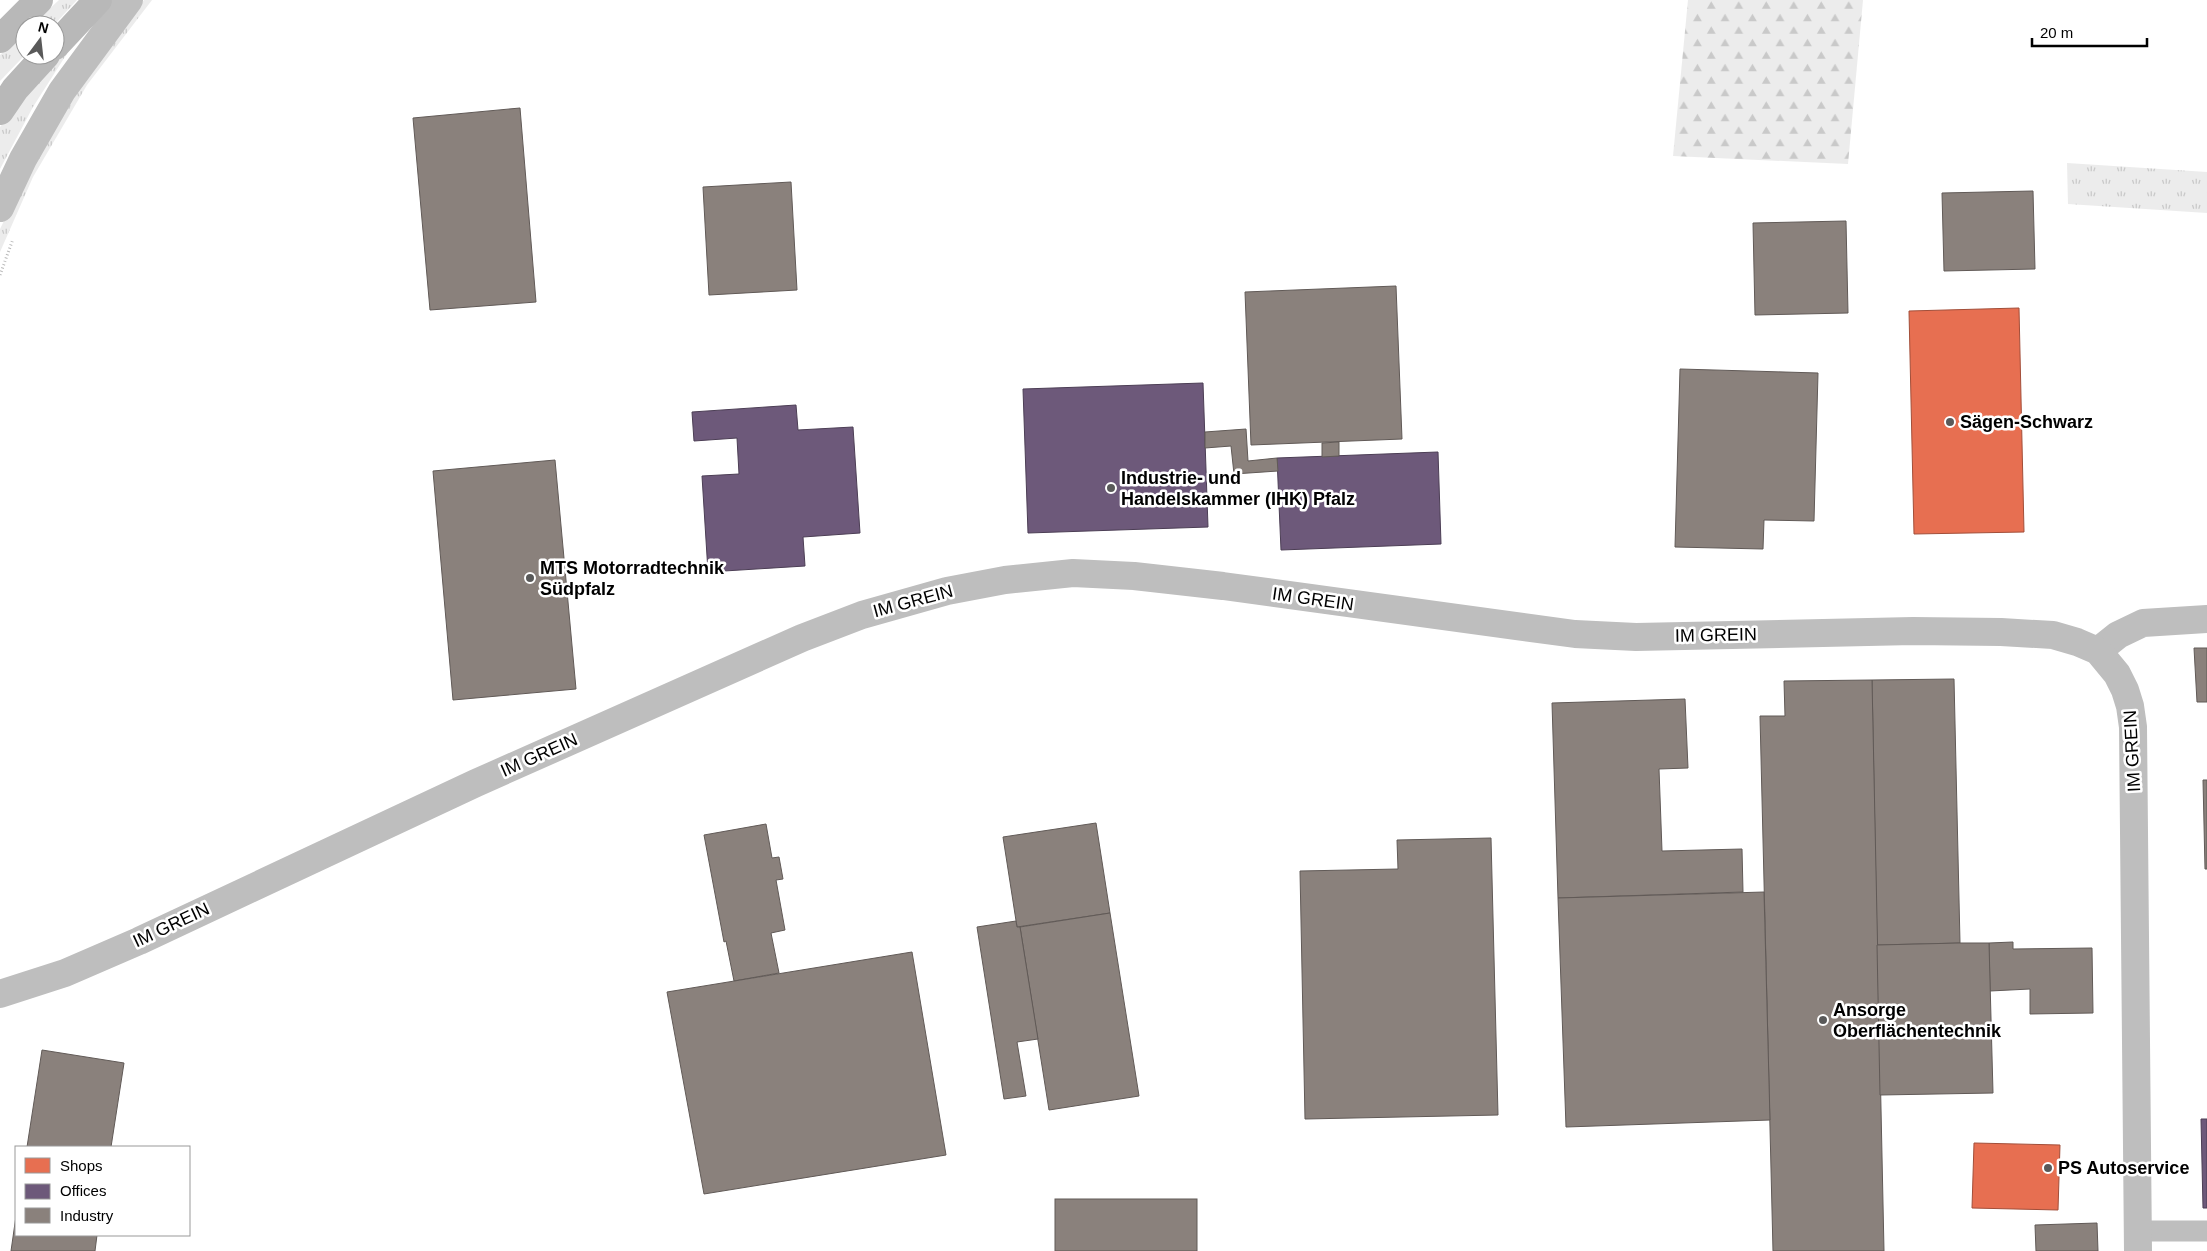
<svg xmlns="http://www.w3.org/2000/svg" width="2207" height="1251" font-family="Arial,sans-serif">
<style>
.grass{fill:url(#grass-tufts)}
.forest{fill:url(#forest-firs)}
.shops{fill:#e76f51;stroke:#a24e39}
.offices{fill:#6d597a;stroke:#4c3e55}
.industry{fill:#8a817c;stroke:#615a57}
.lines{fill:none;stroke-linecap:round;stroke-linejoin:round}
.path{stroke:#b9b9b9;stroke-width:3;stroke-dasharray:1 2.5;stroke-linecap:butt}
.service{stroke:#bebebe;stroke-width:21}
.minor{stroke:#bebebe;stroke-width:28}
.tertiary{stroke:#bebebe;stroke-width:28}
.secondary{stroke:#b8b8b8;stroke-width:28}
.poi-dot{fill:#595959;stroke:#fff;stroke-width:2}
.labels{text-anchor:middle;dominant-baseline:central;stroke-width:5;stroke-linejoin:round;paint-order:stroke}
.poi-label{font-size:18px;font-weight:bold;fill:#000;stroke:#fff;text-anchor:start}
.street-label{font-size:18px;fill:#000;stroke:#fff}
</style>
<defs>
<pattern id="grass-tufts" width="24" height="20" patternUnits="userSpaceOnUse" patternTransform="scale(1.25)"><rect width="24" height="20" fill="#ececec"/><path d="M3 7l-1-3M5 7V3M7 7l1-3M15 17l-1-3M17 17v-4M19 17l1-3" fill="none" stroke="#c9c9c9"/></pattern>
<pattern id="forest-firs" width="22" height="20" patternUnits="userSpaceOnUse" patternTransform="scale(1.25)"><rect width="22" height="20" fill="#ececec"/><path d="M5 1l3.5 6h-7zM16 11l3.5 6h-7z" fill="#c9c9c9"/></pattern>
</defs>
<rect width="100%" height="100%" fill="#fff"/>
<g class="grass">
<path d="M59,0H77L54,25H32Z"/>
<path d="M144,0H152L87,85L33,177L0,252V229L44,139L129,16Z"/>
<path d="M25,31V55L0,81V55Z"/>
<path d="M68,52L33,107L0,169V127L59,57Z"/>
<path d="M2067,163L2207,172V213L2068,204Z"/>
</g>
<path class="forest" d="M1688,0H1863L1848,164L1673,156Z"/>
<g class="shops">
<path d="M2019,308L2024,532L1914,534L1909,311Z"/>
<path d="M1974,1143L2060,1145L2058,1210L1972,1208Z"/>
</g>
<g class="offices">
<path d="M1203,383L1208,527L1028,533L1023,389Z"/>
<path d="M796,405L798,430L853,427L860,533L803,537L805,566L708,572L702,476L739,474L737,438L694,441L692,412Z"/>
<path d="M1438,452L1441,544L1281,550L1277,458Z"/>
<path d="M2201,1119H2207V1208H2203Z"/>
</g>
<g class="industry">
<path d="M520,108L536,302L430,310L413,118Z"/>
<path d="M791,182L797,290L709,295L703,187Z"/>
<path d="M2033,191L2035,269L1944,271L1942,193Z"/>
<path d="M1846,221L1848,313L1755,315L1753,223Z"/>
<path d="M1396,286L1402,439L1251,445L1245,292Z"/>
<path d="M1680,369L1818,373L1814,521L1764,520L1763,549L1675,547Z"/>
<path d="M1246,429L1248,461L1277,458L1278,471L1234,474L1231,446L1205,448V432Z"/>
<path d="M1339,442V456L1322,457V443Z"/>
<path d="M555,460L576,689L453,700L433,471Z"/>
<path d="M2194,648H2207V702H2197Z"/>
<path d="M1954,679L1960,943L1877,945L1872,680Z"/>
<path d="M1872,680L1884,1251H1773L1760,716H1785L1784,681Z"/>
<path d="M1685,699L1688,768L1659,769L1662,851L1742,849L1743,892L1558,898L1552,703Z"/>
<path d="M2203,780H2207V869H2205Z"/>
<path d="M1096,823L1110,913L1017,927L1003,837Z"/>
<path d="M766,824L772,858L779,857L783,879L776,880L785,930L771,933L779,973L734,981L726,941L724,942L704,835Z"/>
<path d="M1491,838L1498,1115L1305,1119L1300,871L1398,869L1397,840Z"/>
<path d="M1764,892L1770,1120L1566,1127L1558,898Z"/>
<path d="M1110,913L1139,1096L1049,1110L1020,927Z"/>
<path d="M1016,921L1017,927H1020L1038,1039L1017,1042L1026,1096L1004,1099L977,927Z"/>
<path d="M2013,942V949L2092,948L2093,1013L2030,1014V989L1990,991L1989,943Z"/>
<path d="M1960,943H1989L1993,1093L1880,1095L1877,945Z"/>
<path d="M912,952L946,1155L704,1194L667,992Z"/>
<path d="M42,1050L124,1063L111,1147H27Z"/>
<rect x="1055" y="1199" width="142" height="52"/>
<path d="M16,1216V1235H97L95,1251H11Z"/>
<path d="M2097,1223L2098,1251H2036L2035,1225Z"/>
</g>
<g class="lines">
<path class="path" d="M0,275L13,239"/>
<path class="service" d="M2138,1231H2207"/>
<g class="minor">
<path d="M2098,651L2118,635L2143,623L2207,619"/>
<path d="M0,994L65,973L139,941L476,783L802,638L862,615L947,591L1005,580L1073,573L1134,576L1223,586L1575,634L1636,637L1913,631L2001,632L2053,635L2077,642L2098,651L2117,674L2125,690L2130,706L2133,727L2138,1251"/>
</g>
<path class="tertiary" d="M0,208L23,159L62,91L129,0"/>
<g class="secondary">
<path d="M0,39L39,0"/>
<path d="M55,46L98,0"/>
<path d="M0,111L15,89L46,55"/>
</g>
</g>
<g class="poi-dot">
<circle cx="1950" cy="422" r="5"/>
<circle cx="1111" cy="488" r="5"/>
<circle cx="530" cy="578" r="5"/>
<circle cx="1823" cy="1020" r="5"/>
<circle cx="2048" cy="1168" r="5"/>
</g>
<g class="labels">
<g class="poi-label">
<text x="1960" y="422">Sägen-Schwarz</text>
<text x="1121" y="478">Industrie- und<tspan x="1121" dy="21">Handelskammer (IHK) Pfalz</tspan></text>
<text x="540" y="568">MTS Motorradtechnik<tspan x="540" dy="21">Südpfalz</tspan></text>
<text x="1833" y="1010">Ansorge<tspan x="1833" dy="21">Oberflächentechnik</tspan></text>
<text x="2058" y="1168">PS Autoservice</text>
</g>
<g class="street-label">
<text transform="translate(1313 599) rotate(8)">IM GREIN</text>
<text transform="translate(913 601) rotate(-15)">IM GREIN</text>
<text transform="translate(1716 635) rotate(-1)">IM GREIN</text>
<text transform="translate(2132 751) rotate(-93)">IM GREIN</text>
<text transform="translate(539 755) rotate(-24)">IM GREIN</text>
<text transform="translate(171 925) rotate(-25)">IM GREIN</text>
</g>
</g>
<rect x="15" y="1146" width="175" height="90" fill="#ffffff" stroke="#999999"/>
<rect x="25" y="1158" width="25" height="15" fill="#e76f51" stroke="#999999"/>
<text x="60" y="1171" font-size="15" fill="#000000">Shops</text>
<rect x="25" y="1184" width="25" height="15" fill="#6d597a" stroke="#999999"/>
<text x="60" y="1196" font-size="15" fill="#000000">Offices</text>
<rect x="25" y="1208" width="25" height="15" fill="#8a817c" stroke="#999999"/>
<text x="60" y="1221" font-size="15" fill="#000000">Industry</text>
<g transform="translate(40 40) rotate(15)"><circle r="24" fill="#ffffff" stroke="#999999"/>
<path d="M0-4L9 19L0 12L-9 19Z" fill="#595959"/>
<text y="-8" font-size="14" font-weight="bold" text-anchor="middle" fill="#000000">N</text>
</g>
<path d="M2032 38v8h115v-8" fill="none" stroke="#000000" stroke-width="2.5"/>
<text x="2040" y="38" font-size="15" fill="#000000" stroke="#ffffff" stroke-width="4" paint-order="stroke">20 m</text>
</svg>
